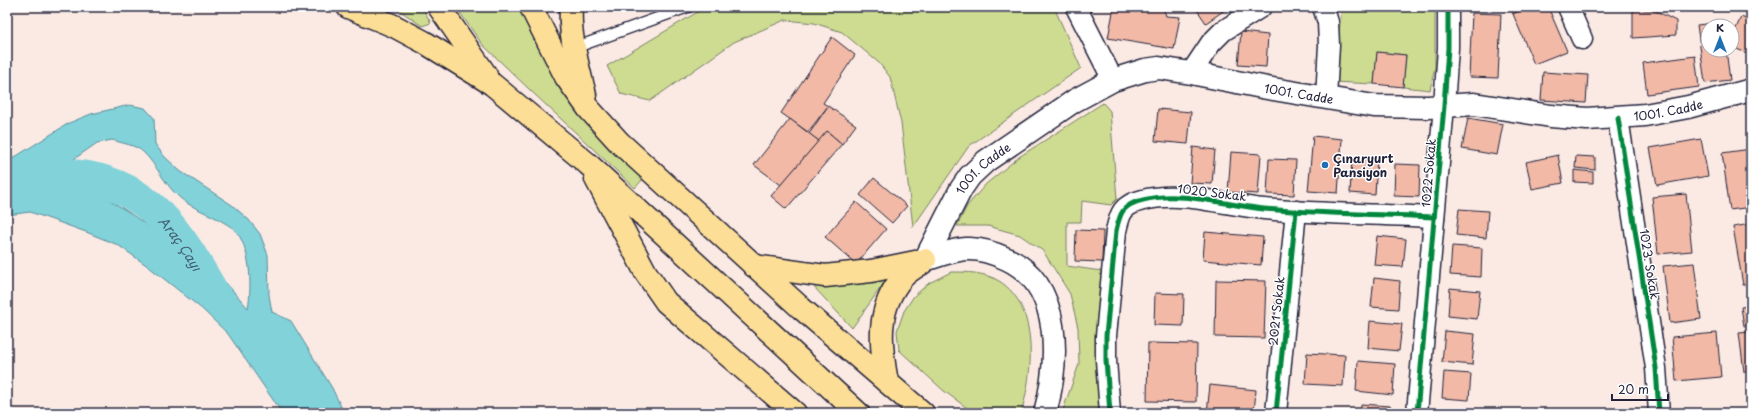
<svg xmlns="http://www.w3.org/2000/svg" width="1758" height="420" font-family="'Playpen Sans',sans-serif">
<style>
.green{fill:#cddc90;stroke:#787f66}
.water{fill:#81d2d9;stroke:#5b8c9a;fill-rule:evenodd}
.lines{fill:none;stroke-linecap:round;stroke-linejoin:round}
.river{stroke:#81d2d9;stroke-width:33}
.building{fill:#f1b9a6;stroke:#22223b}
.service-casing{stroke:#22223b;stroke-width:13}
.minor-casing{stroke:#22223b;stroke-width:23}
.secondary-casing{stroke:#22223b;stroke-width:25}
.trunk-casing{stroke:#22223b;stroke-width:25}
.service{stroke:#fff;stroke-width:10}
.minor{stroke:#fff;stroke-width:20}
.secondary{stroke:#fff;stroke-width:22}
.trunk{stroke:#fdde96;stroke-width:22}
.cycleway-casing{stroke:#fff;stroke-width:8}
.cycleway{stroke:#00873e;stroke-width:5}
.poi-dot{fill:#1f6fb2;stroke:#fff;stroke-width:1.5}
.labels{text-anchor:middle;dominant-baseline:central;stroke-width:3;stroke-linejoin:round;paint-order:stroke}
.street-label{font-size:12px;fill:#22223b;stroke:#fff}
.poi-label{font-size:12px;font-weight:bold;fill:#22223b;stroke:#fff;text-anchor:start}
.water-label{font-size:13px;font-style:italic;fill:#436072;stroke:#fff}
</style>
<rect width="100%" height="100%" fill="#fbeae4"/>
<filter id="ink" filterUnits="userSpaceOnUse"><feTurbulence type="fractalNoise" baseFrequency=".025" numOctaves="2"/><feDisplacementMap in="SourceGraphic" scale="8" xChannelSelector="R" yChannelSelector="G"/><feConvolveMatrix kernelMatrix="1 2 1 2 8 2 1 2 1" color-interpolation-filters="sRGB"/></filter>
<g filter="url(#ink)">
<g class="green">
<path d="M395,7H422L431,23L422,26Z"/>
<path d="M456,7H520L532,35L548,65L643,179L635,188L531,91L482,44Z"/>
<path d="M706,7H1054L1081,68L969,146L913,227L901,123L890,77L879,63L842,32L814,23L785,20L734,42L650,101L621,94L607,66Z"/>
<path d="M1342,7H1435V67L1430,90L1403,87L1406,55L1377,52L1374,84L1333,82Z"/>
<path d="M1103,103L1110,111L1117,199L1111,205L1082,201L1081,222H1067V266L1101,271L1098,335L1100,413H1062L1079,364L1078,328L1070,294L1043,251L1020,235L988,226H957L967,206L986,184L1019,157Z"/>
<path d="M951,272C967,272 984,272 999,281C1040,306 1033,374 1021,413H974L944,391L899,350L897,331L904,311L914,296L929,283Z"/>
<path d="M889,276L852,328L813,286Z"/>
</g>
<path class="water" d="M130,105L145,108L154,118L155,144L164,156L180,171L232,205L249,220L260,234L268,255L269,295L272,312L291,321L332,388L344,413H282L228,334L202,309L149,267L118,245L86,232L30,212L7,215V162L69,123L91,114ZM112,140C121,143 136,145 143,152C156,164 165,185 179,197C190,207 205,212 218,219C223,222 230,226 234,229C251,247 252,285 248,308L227,284L127,211L101,195L74,170L70,162L97,143Z"/>
<g class="lines">
<path class="river" id="s1" d="M7,187C58,164 120,175 159,215C180,235 199,269 214,295"/>
</g>
<g class="building">
<path d="M1114,7H1163L1166,16L1180,17L1174,49L1108,38Z"/>
<path d="M1195,7H1229L1206,23Z"/>
<path d="M1510,7H1528L1513,14Z"/>
<path d="M1528,7H1548L1567,51L1534,64L1513,14Z"/>
<path d="M1633,9L1654,10L1676,21V35L1633,38Z"/>
<path d="M1472,13L1501,14L1498,78L1469,77Z"/>
<path d="M1741,17L1751,21V55L1732,47V38Z"/>
<path d="M1722,22V26H1708V50H1726L1730,80L1705,83L1697,25Z"/>
<path d="M1241,32L1268,35L1266,67L1238,65Z"/>
<path d="M832,37L855,55L823,103L828,106L808,132L781,113Z"/>
<path d="M1377,52L1406,55L1403,87L1374,84Z"/>
<path d="M1695,56L1699,87L1647,94L1643,63Z"/>
<path d="M1543,72L1588,75L1586,103L1541,100Z"/>
<path d="M828,106L856,125L842,144L827,131L819,141L809,134Z"/>
<path d="M1158,109L1191,112L1188,144L1155,141Z"/>
<path d="M1468,118L1503,124L1497,155L1462,149Z"/>
<path d="M790,119L819,141L781,185L754,165Z"/>
<path d="M827,131L842,144L786,209L771,196Z"/>
<path d="M1313,136L1342,139L1338,193L1308,191Z"/>
<path d="M1701,139L1708,176L1657,185L1650,148Z"/>
<path d="M1193,147L1215,150L1212,184L1190,183Z"/>
<path d="M1751,149V207L1730,210L1722,153Z"/>
<path d="M1231,152L1261,154L1258,194L1228,192Z"/>
<path d="M1558,155L1563,183L1532,189L1526,162Z"/>
<path d="M1576,156L1595,157V170L1575,168Z"/>
<path d="M1269,159L1296,160L1294,195L1267,194Z"/>
<path d="M1352,159L1377,160L1375,195L1350,193Z"/>
<path d="M1395,164L1420,165L1419,197L1394,196Z"/>
<path d="M1574,170L1593,172V183L1574,182Z"/>
<path d="M874,178L907,206L892,223L860,195Z"/>
<path d="M1686,194L1692,251L1658,254L1652,197Z"/>
<path d="M856,202L886,229L856,264L825,237Z"/>
<path d="M1459,209L1488,211L1486,238L1456,235Z"/>
<path d="M1751,224V284L1743,285L1733,227Z"/>
<path d="M1076,230L1103,231L1102,262L1075,261Z"/>
<path d="M1205,232L1263,237L1261,265L1203,260Z"/>
<path d="M1377,236L1406,239L1403,267L1374,265Z"/>
<path d="M1452,246L1482,248L1481,277L1450,275Z"/>
<path d="M1694,263L1701,319L1670,323L1663,266Z"/>
<path d="M1374,278L1400,281L1398,309L1371,307Z"/>
<path d="M1216,280L1266,281L1264,338L1215,337Z"/>
<path d="M1450,288L1480,291L1477,319L1448,316Z"/>
<path d="M1748,292H1751V325L1744,326L1741,307L1750,306Z"/>
<path d="M1155,293L1184,294L1183,326L1154,325Z"/>
<path d="M1370,321L1402,324L1399,351L1368,348Z"/>
<path d="M1445,331L1475,334L1472,365L1442,362Z"/>
<path d="M1751,332V371L1744,372L1739,333Z"/>
<path d="M1717,333L1721,377L1676,381L1672,337Z"/>
<path d="M1148,343L1197,344L1196,402L1147,401Z"/>
<path d="M1307,353L1345,355L1343,386L1305,384Z"/>
<path d="M1358,361L1395,364L1393,395L1356,391Z"/>
<path d="M1444,372L1471,374L1469,400L1442,398Z"/>
<path d="M1210,385L1256,390L1254,413H1207Z"/>
<path d="M1361,404L1391,406L1390,413H1361Z"/>
<path d="M1440,411L1468,412V413H1440Z"/>
</g>
<g class="lines">
<defs>
<path id="service" d="M574,48L688,7"/>
<g id="minor">
<path d="M1076,7L1113,80"/>
<path d="M1323,7L1328,22L1329,45L1326,98"/>
<path d="M1568,7L1582,39"/>
<path d="M1191,73L1211,43L1223,31L1261,7"/>
<path d="M1618,118L1656,368L1659,413"/>
<path d="M1110,413L1106,360V336L1116,231C1120,213 1122,205 1143,200C1180,190 1225,205 1264,209C1320,214 1378,214 1434,217"/>
<path d="M1276,413L1296,211"/>
<path d="M1417,413L1444,106L1448,48V7"/>
</g>
<g id="secondary">
<path id="s2" d="M925,260L961,189L970,176L986,161L1074,101L1113,80L1145,70L1159,68L1191,73L1267,88L1374,106L1428,107L1474,104L1551,116L1587,119L1645,115L1688,107L1751,90"/>
<path d="M925,260C959,248 973,243 1007,259C1063,285 1059,362 1045,413"/>
</g>
<g id="trunk">
<path d="M348,7L394,26L424,42L492,84L588,164L858,413"/>
<path d="M439,7L486,75"/>
<path d="M531,7L566,77L588,108L619,142L801,308L923,413"/>
<path d="M571,7C569,36 578,66 585,95"/>
<path d="M596,179L646,273L666,302L795,413"/>
<path d="M754,266L825,276L871,271L925,260"/>
<path d="M887,382C880,345 876,309 902,278C907,272 916,267 922,263"/>
</g>
</defs>
<use href="#service" class="service-casing"/>
<use href="#minor" class="minor-casing"/>
<use href="#secondary" class="secondary-casing"/>
<use href="#trunk" class="trunk-casing"/>
<use href="#service" class="service"/>
<use href="#minor" class="minor"/>
<use href="#secondary" class="secondary"/>
<use href="#trunk" class="trunk"/>
<defs>
<g id="cycleway">
<path d="M1618,118L1656,368L1659,413"/>
<path d="M1110,413L1106,360V336L1116,231C1120,213 1122,205 1143,200C1180,190 1225,205 1264,209C1320,214 1378,214 1434,217"/>
<path d="M1276,413L1296,211"/>
<path d="M1417,413L1444,106L1448,48V7"/>
</g>
</defs>
<use href="#cycleway" class="cycleway-casing"/>
<use href="#cycleway" class="cycleway"/>
</g>
</g>
<circle class="poi-dot" cx="1325" cy="165" r="4"/>
<g class="labels">
<g class="street-label">
<text stroke="none"><textPath href="#s2" startOffset="458">1001. Cadde</textPath></text>
<text stroke="none"><textPath href="#s2" startOffset="830">1001. Cadde</textPath></text>
<text stroke="none"><textPath href="#s2" startOffset="110">1001. Cadde</textPath></text>
<text transform="translate(1428 173) rotate(-85)">1022 Sokak</text>
<text transform="translate(1212 192) rotate(7)">1020 Sokak</text>
<text transform="translate(1650 264) rotate(81)">1023. Sokak</text>
<text transform="translate(1276 311) rotate(-84)">2021 Sokak</text>
</g>
<g class="poi-label">
<text x="1333" y="158">Çınaryurt<tspan x="1333" dy="14">Pansiyon</tspan></text>
</g>
<g class="water-label">
<text stroke="none"><textPath href="#s1" startOffset="200">Araç Çayı</textPath></text>
</g>
</g>
<rect width="1758" height="420" fill="none" stroke="#fff" stroke-width="24"/>
<rect x="12" y="12" width="1734" height="396" fill="none" stroke="#22223b" stroke-width="1.5" filter="url(#ink)"/>
<g transform="translate(1720 38)"><circle r="19" fill="#ffffff" stroke="#a7a7b1"/>
<path d="M0-3L7 15L0 10L-7 15Z" fill="#1f6fb2"/>
<text y="-6" font-size="11" font-weight="bold" text-anchor="middle" fill="#22223b">K</text>
</g>
<path d="M1612 394v6h56v-6" fill="none" stroke="#22223b" stroke-width="2"/>
<text x="1618" y="394" font-size="12" fill="#22223b" stroke="#ffffff" stroke-width="3" paint-order="stroke">20 m</text>
</svg>
